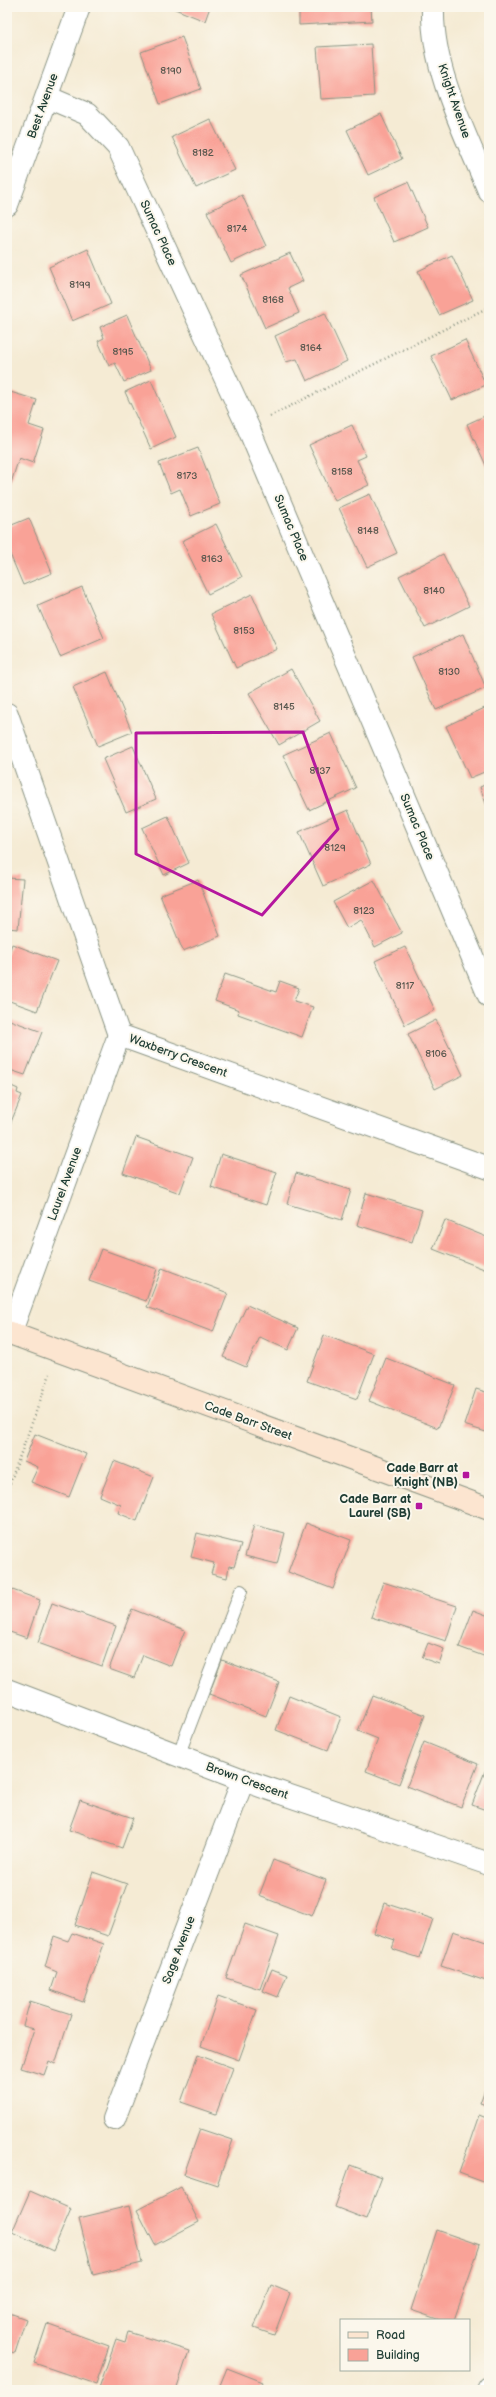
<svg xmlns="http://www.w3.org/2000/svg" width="496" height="2397" font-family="'Balsamiq Sans',sans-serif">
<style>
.building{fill:#f9a297}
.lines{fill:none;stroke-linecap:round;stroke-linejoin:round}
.lane-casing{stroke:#8a9484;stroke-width:14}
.street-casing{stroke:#8a9484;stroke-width:24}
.secondary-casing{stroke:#8a9484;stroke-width:24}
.path{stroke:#8a9484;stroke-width:2.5;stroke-dasharray:1 3;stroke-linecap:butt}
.lane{stroke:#fff;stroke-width:12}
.street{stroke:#fff;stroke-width:22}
.secondary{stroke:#fce5d0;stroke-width:22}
.marked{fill:none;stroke:#b5179e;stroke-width:3;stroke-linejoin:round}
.poi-dot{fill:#b5179e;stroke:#fbf7ec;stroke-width:1.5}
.labels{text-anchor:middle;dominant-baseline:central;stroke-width:4;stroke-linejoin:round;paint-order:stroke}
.number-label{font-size:10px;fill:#56564d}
.street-label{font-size:12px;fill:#1f3d34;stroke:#fbf7ec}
.poi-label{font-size:12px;font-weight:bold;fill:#1f3d34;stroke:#fbf7ec;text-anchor:end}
</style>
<rect width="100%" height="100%" fill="#fbf7ec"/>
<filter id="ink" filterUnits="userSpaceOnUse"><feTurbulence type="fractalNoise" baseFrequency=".025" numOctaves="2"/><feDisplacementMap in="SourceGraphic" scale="8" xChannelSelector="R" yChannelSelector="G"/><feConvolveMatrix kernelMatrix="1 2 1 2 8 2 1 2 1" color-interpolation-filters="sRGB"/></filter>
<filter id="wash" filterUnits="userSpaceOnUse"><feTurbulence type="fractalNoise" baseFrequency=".012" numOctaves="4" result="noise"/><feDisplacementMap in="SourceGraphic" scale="16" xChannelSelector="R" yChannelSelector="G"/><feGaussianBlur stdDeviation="0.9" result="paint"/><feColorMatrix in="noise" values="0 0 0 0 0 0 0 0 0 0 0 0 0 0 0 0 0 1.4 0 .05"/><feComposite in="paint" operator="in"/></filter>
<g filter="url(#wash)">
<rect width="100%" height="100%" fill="#f5ebd4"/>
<g id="blocks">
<g class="building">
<path d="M170,7H210L205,21Z"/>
<path d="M299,7H371L372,21L299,25Z"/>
<path d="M182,37L201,89L160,104L141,52Z"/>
<path d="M371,44L374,96L321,99L317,47Z"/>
<path d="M381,114L402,159L368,175L347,130Z"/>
<path d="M210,119L235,170L196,188L172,137Z"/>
<path d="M408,182L428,227L394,242L374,197Z"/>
<path d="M242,195L266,246L231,263L207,212Z"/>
<path d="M88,249L111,304L72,321L49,267Z"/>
<path d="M290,253L303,281L288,288L299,313L265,328L241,275Z"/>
<path d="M452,255L473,300L439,315L418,271Z"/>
<path d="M325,313L347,361L307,381L297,359L286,362L275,336Z"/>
<path d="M127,315L151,370L124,382L115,363L109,366L98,341L104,338L100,327Z"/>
<path d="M465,340L486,385L452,400L431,356Z"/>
<path d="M151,380L176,437L151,449L125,392Z"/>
<path d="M7,391L37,400L29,425L44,430L33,463L19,458L10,486L7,485Z"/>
<path d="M489,414V472L467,424Z"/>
<path d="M352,425L366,456L357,460L369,485L335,501L309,445Z"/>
<path d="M198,448L220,504L191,516L180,489L171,493L159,463Z"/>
<path d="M370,494L397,553L367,567L339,508Z"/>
<path d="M29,518L52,573L23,585L7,547V527Z"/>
<path d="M216,524L242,577L208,594L182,541Z"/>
<path d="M443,554L469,606L425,628L399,576Z"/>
<path d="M82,587L104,638L60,657L38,606Z"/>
<path d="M252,594L277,649L236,668L211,614Z"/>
<path d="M463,634L486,688L436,710L412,657Z"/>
<path d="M291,669L320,721L279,745L249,693Z"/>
<path d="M107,672L132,732L98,746L73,687Z"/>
<path d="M489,706V770L470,778L446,726Z"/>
<path d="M331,733L356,788L309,810L283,755Z"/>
<path d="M133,746L156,799L126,812L103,759Z"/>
<path d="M489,783V812L480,787Z"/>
<path d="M348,810L371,864L323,886L299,832Z"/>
<path d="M168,816L189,863L164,875L142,828Z"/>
<path d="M7,878L23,879L18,929L7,928Z"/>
<path d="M198,880L220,936L183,951L160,895Z"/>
<path d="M374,880L402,933L375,947L361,920L347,928L333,902Z"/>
<path d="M12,944L57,961L37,1011L7,1000V958Z"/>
<path d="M405,947L435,1010L405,1025L375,961Z"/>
<path d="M225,974L276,992L280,981L299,988L294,1001L313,1007L302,1037L238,1014L239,1010L215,1001Z"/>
<path d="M7,1019L42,1032L25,1075L7,1069Z"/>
<path d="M436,1020L463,1075L435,1089L408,1034Z"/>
<path d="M7,1084L18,1089L17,1093L22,1095L9,1127Z"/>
<path d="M136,1137L193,1157L180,1193L123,1173Z"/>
<path d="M221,1154L277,1172L266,1205L211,1187Z"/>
<path d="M296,1173L351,1190L342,1220L287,1204Z"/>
<path d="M366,1193L422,1210L412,1242L357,1225Z"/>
<path d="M445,1220L489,1238V1271L433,1249Z"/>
<path d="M101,1249L157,1269L146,1301L89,1281Z"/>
<path d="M162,1268L228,1293L213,1332L147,1307Z"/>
<path d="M247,1305L298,1328L288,1350L260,1337L246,1367L223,1357Z"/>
<path d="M324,1335L374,1354L357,1399L307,1381Z"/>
<path d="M386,1358L455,1385L438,1428L369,1401Z"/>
<path d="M476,1389L489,1393V1433L464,1425Z"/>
<path d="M35,1434L86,1454L69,1497L31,1482L38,1467L24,1461Z"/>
<path d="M114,1461L154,1477L137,1521L118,1513L121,1505L100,1496Z"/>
<path d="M306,1523L351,1540L333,1589L288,1572Z"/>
<path d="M254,1525L285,1533L277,1564L245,1556Z"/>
<path d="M197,1533L241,1544L234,1567L229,1566L227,1578L211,1574L214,1563L191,1557Z"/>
<path d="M383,1582L457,1606L446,1641L371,1617Z"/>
<path d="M7,1588L40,1600L27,1638L7,1631Z"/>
<path d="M52,1603L116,1626L102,1666L38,1643Z"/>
<path d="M132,1609L185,1630L171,1666L143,1655L134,1678L109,1669Z"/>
<path d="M473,1610L489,1616V1658L459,1647Z"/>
<path d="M428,1643L444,1649L439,1664L422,1658Z"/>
<path d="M222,1660L279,1682L266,1716L209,1694Z"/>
<path d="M372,1695L425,1715L399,1784L366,1771L378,1739L358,1731Z"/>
<path d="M289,1696L341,1717L328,1750L276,1730Z"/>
<path d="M424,1742L478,1764L461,1807L407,1786Z"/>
<path d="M485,1771L489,1773V1811L472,1805Z"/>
<path d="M80,1800L133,1818L122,1848L69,1830Z"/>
<path d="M273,1860L326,1880L312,1916L259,1896Z"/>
<path d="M93,1872L127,1884L108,1936L75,1925Z"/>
<path d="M384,1903L433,1919L420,1958L392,1949L395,1940L374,1933Z"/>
<path d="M245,1924L279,1936L260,1989L226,1978Z"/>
<path d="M453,1931L489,1943V1982L441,1966Z"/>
<path d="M72,1933L104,1944L83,2002L51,1990L57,1972L45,1967L54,1936L68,1941Z"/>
<path d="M272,1969L287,1975L278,1997L263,1991Z"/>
<path d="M218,1996L257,2010L239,2060L201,2046Z"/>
<path d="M30,2001L71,2014L55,2064L49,2061L44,2075L21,2068L34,2029L23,2026Z"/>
<path d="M198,2055L233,2068L216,2114L181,2102Z"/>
<path d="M489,2078V2106L480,2103Z"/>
<path d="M479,2115L489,2119V2184L459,2173Z"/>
<path d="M200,2129L233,2140L217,2185L184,2174Z"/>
<path d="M350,2165L382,2177L366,2219L335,2207Z"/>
<path d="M181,2187L199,2222L155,2245L137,2210Z"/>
<path d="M30,2191L71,2209L53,2251L12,2232Z"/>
<path d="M129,2206L142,2263L93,2275L79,2218Z"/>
<path d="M437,2230L480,2245L454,2320H440L411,2310Z"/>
<path d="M271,2285L290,2293L274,2335L254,2328Z"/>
<path d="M7,2312L26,2319L15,2353L7,2351Z"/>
<path d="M47,2324L109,2346L96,2384L34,2363Z"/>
<path d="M128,2332L189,2351L176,2390L99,2388L116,2339L125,2342Z"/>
<path d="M227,2368L263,2382L260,2390H218Z"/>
</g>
</g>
</g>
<g filter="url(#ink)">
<use href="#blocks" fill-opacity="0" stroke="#8a9484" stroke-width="1"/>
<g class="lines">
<defs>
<path id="lane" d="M178,1756L241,1591"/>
<g id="street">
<path d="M433,7C431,69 466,135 489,191"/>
<path d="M47,97L87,114L118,147L248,427L489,996"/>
<path d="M7,205L79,7"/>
<path d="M7,714L119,1035"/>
<path d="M119,1035L489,1168"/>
<path d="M10,1334L119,1035"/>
<path d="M7,1690L243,1780L489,1864"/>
<path d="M114,2119L243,1780"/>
<path d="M488,2390L489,2388"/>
</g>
<path id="secondary" d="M7,1332L489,1509"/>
</defs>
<use href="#lane" class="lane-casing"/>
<use href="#street" class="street-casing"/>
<use href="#secondary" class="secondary-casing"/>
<g class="path">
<path d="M270,416L489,307"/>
<path d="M7,1491L50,1374"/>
</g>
<use href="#lane" class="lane"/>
<use href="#street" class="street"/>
<use href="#secondary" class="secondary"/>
</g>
</g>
<path class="marked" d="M303,732L338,829L262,915L136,854V733Z"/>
<g class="poi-dot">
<rect x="462" y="1471" width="8" height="8" rx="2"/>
<rect x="415" y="1502" width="8" height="8" rx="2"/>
</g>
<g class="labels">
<g class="number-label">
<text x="171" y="71">8190</text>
<text x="203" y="153">8182</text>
<text x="237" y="229">8174</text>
<text x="80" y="285">8199</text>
<text x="273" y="300">8168</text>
<text x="311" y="348">8164</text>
<text x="123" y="352">8195</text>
<text x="342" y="472">8158</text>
<text x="187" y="476">8173</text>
<text x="368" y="531">8148</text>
<text x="212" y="559">8163</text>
<text x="434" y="591">8140</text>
<text x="244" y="631">8153</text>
<text x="449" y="672">8130</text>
<text x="284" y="707">8145</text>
<text x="320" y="771">8137</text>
<text x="335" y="848">8129</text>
<text x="364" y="911">8123</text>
<text x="405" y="986">8117</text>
<text x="436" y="1054">8106</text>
</g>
<g class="street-label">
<text transform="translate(454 101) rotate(71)">Knight Avenue</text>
<text transform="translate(43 106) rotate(-70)">Best Avenue</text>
<text transform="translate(158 233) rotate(65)">Sumac Place</text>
<text transform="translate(291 528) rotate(67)">Sumac Place</text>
<text transform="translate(417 827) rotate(67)">Sumac Place</text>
<text transform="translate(178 1056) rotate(20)">Waxberry Crescent</text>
<text transform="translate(65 1184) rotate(-70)">Laurel Avenue</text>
<text transform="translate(248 1421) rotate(20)">Cade Barr Street</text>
<text transform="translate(247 1781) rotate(20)">Brown Crescent</text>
<text transform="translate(179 1950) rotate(-69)">Sage Avenue</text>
</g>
<g class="poi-label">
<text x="458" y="1468">Cade Barr at<tspan x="458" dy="14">Knight (NB)</tspan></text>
<text x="411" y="1499">Cade Barr at<tspan x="411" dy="14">Laurel (SB)</tspan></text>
</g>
</g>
<rect width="496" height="2397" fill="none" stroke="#fbf7ec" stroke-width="24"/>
<rect x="340" y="2319" width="130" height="52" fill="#fbf7ec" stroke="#a3ada2"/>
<rect x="348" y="2332" width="20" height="6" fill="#fce5d0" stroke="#a3ada2"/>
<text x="376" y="2339" font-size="12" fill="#1f3d34">Road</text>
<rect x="348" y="2349" width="20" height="12" fill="#f9a297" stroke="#a3ada2"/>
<text x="376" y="2359" font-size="12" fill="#1f3d34">Building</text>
</svg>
